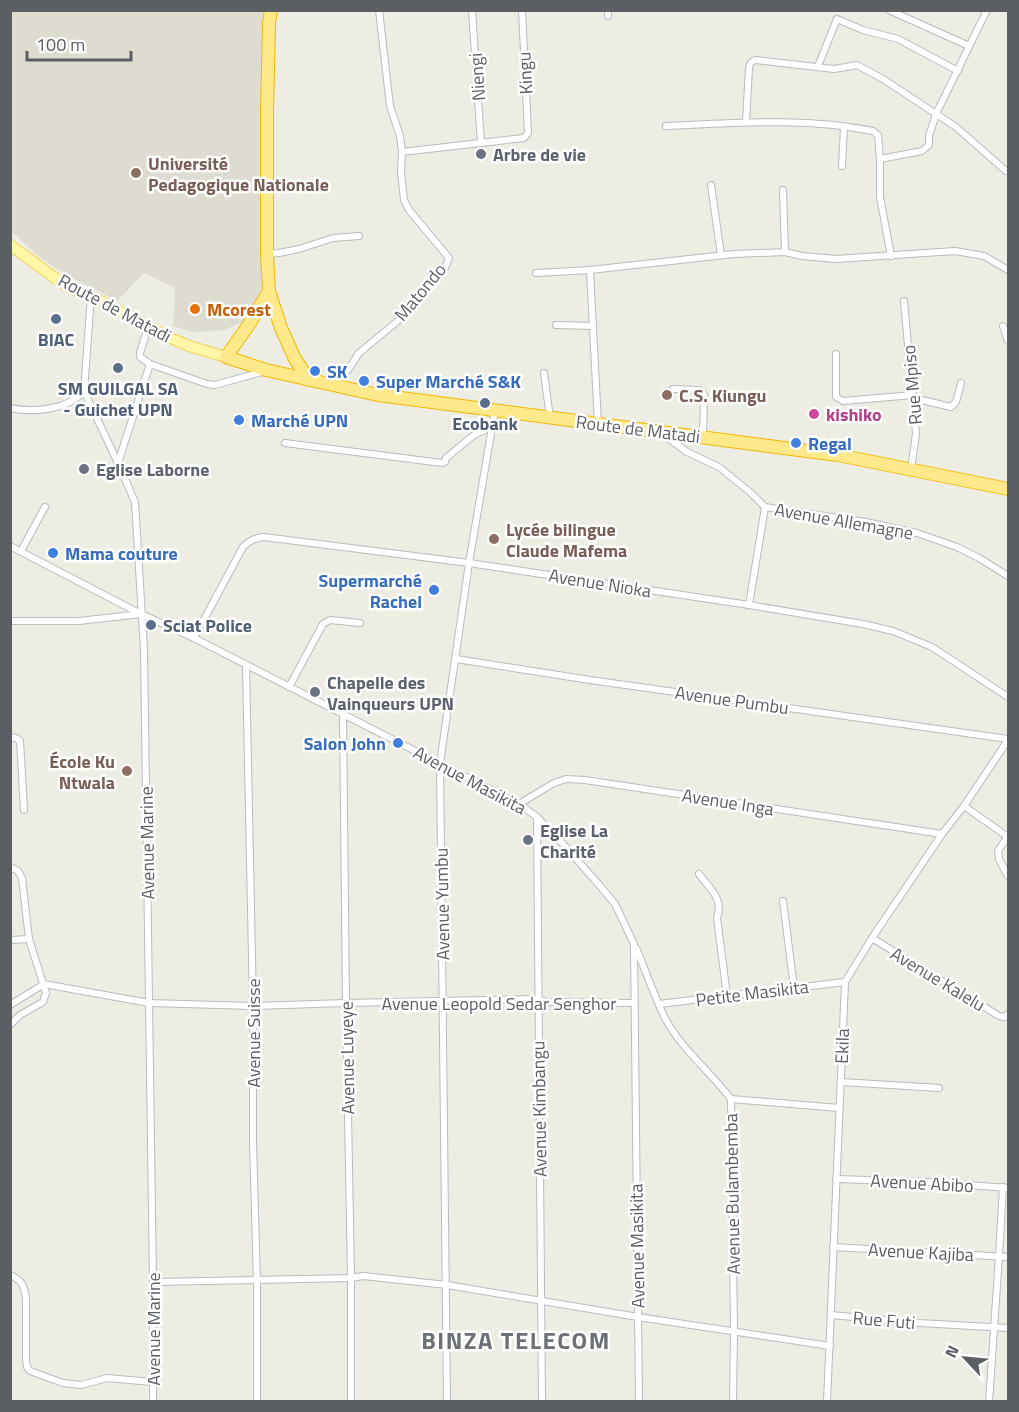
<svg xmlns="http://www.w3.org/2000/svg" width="1019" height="1412" font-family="'Titillium Web',sans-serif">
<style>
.education{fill:#dedcd1}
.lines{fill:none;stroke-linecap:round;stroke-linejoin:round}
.street-casing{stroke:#b8bbc0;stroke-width:8}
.primary-casing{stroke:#f4d357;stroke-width:12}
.highway-casing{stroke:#f2b700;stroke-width:14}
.street{stroke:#fff;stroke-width:6}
.primary{stroke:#fff7a8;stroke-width:10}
.highway{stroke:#fee98a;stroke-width:12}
.worship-dot{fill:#6b7280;stroke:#fff;stroke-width:2}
.education-dot{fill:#8d6e63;stroke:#fff;stroke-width:2}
.food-dot{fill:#e8710a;stroke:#fff;stroke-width:2}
.service-dot{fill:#5c6f8a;stroke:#fff;stroke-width:2}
.shop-dot{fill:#3f7fe0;stroke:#fff;stroke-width:2}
.hotel-dot{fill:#d1479c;stroke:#fff;stroke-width:2}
.labels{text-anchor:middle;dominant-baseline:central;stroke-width:5;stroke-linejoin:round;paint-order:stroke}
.street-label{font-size:18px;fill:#5b5f64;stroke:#fff}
.worship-label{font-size:18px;font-weight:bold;fill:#5b616d;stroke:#fff;text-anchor:start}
.education-label{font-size:18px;font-weight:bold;fill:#785e54;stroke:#fff;text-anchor:start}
.food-label{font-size:18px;font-weight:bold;fill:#c56008;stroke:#fff;text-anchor:start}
.service-label{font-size:18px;font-weight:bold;fill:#4e5e75;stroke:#fff}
.shop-label{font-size:18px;font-weight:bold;fill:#366cbe;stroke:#fff;text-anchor:start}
.hotel-label{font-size:18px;font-weight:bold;fill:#b23c85;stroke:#fff;text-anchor:start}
.district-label{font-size:24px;font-weight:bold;letter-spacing:1.5px;fill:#6c7176;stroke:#fff}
</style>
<rect width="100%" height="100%" fill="#eeede3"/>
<path class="education" d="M10,11H263L261,288L254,307L242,322L224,330L193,332L173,326L175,288L144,273L117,301L63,273L37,255L11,231Z"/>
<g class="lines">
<defs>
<g id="street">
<path d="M472,10L481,143"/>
<path d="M608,10V16"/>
<path d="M889,10L969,46"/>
<path d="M818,66L837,19L863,30L898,39L958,71"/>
<path d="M746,122L749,68C750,63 751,61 756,60L834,69L857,65L883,79L956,127L1006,171"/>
<path d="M666,126C735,123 805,117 873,131L878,135L880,159V197L891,256"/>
<path d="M402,152L524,138L528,133L522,10"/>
<path d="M880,159L922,151L928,146L929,144V136L936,114L987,10"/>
<path d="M842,166L844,127"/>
<path d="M711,185L721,255"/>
<path d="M783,190L785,252"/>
<path d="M267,254L279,253L299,249L333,238L359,236"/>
<path d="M590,270L598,424"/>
<path d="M536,273L590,270L734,254L785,252L802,256L836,259L955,251L984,256L1008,270"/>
<path d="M91,296L84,391L118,463L135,502L144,650L153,1282V1402"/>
<path d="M904,301L916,434L911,469"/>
<path d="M556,325L593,326"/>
<path d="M1003,326L1008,341"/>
<path d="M148,327L140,353V357L150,364L207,384L215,385L262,372"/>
<path d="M836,354V397L843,401L913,395L918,399L951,407L956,402L961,383"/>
<path d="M544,373L550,418"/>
<path d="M331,384L348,370L359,353L399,320L445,268L449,258L409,210L404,200L401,172L402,152L400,136L390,106L379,10"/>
<path d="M673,389L699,390L704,394L703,437"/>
<path d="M10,408C33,413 68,410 84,391"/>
<path d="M664,435L687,452L719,467L751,493L765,507L866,522L917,533L957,547L979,558L1008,576"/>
<path d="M285,443L442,463L445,462L446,458L474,435L493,426"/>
<path d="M118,463L150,364"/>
<path d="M10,546L141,614L194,638L519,804L537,817L563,844L601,887L615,904L634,944L639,1402"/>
<path d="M21,551L45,507"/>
<path d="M749,605L765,507"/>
<path d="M10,621H79L141,614"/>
<path d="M194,638L243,547C250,540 255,538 264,537L469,563L749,605L863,624L893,631L932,647L1008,697"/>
<path d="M456,659L590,680L1008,739"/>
<path d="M246,665L253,1006V1143L257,1281V1402"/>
<path d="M289,687L323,624L330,620L360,623"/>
<path d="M343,714L346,1003L351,1278V1402"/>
<path d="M10,737L16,738L20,741L24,810"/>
<path d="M519,804L554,783L566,779L585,780L942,834"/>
<path d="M964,806L1008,837"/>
<path d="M537,817L542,1402"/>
<path d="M1008,836L998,851L999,859L1008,876"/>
<path d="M10,867L18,871L22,878L29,939L46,993L43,1002L20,1015L10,1025"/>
<path d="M699,874C710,889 724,899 717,918L727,996"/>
<path d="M783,901L794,988"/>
<path d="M872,938L999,1016L1005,1017L1008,1014"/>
<path d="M10,940L29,939"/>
<path d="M636,948C646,971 654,996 665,1018C681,1049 710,1071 731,1099L734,1331L733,1402"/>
<path d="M659,1004L845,982"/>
<path d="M10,1005L44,984L149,1003L253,1006L346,1003L538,999L547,1002L634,1003"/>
<path d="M841,1082L939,1088"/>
<path d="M731,1099L839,1108"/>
<path d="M836,1179L928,1182L1008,1188"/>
<path d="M833,1247L1008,1257"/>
<path d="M10,1275C22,1280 24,1286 26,1298V1360L27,1367L30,1371L63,1383L81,1385L107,1378L152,1382"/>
<path d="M153,1282L351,1278L363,1276L447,1285L638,1317L830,1346"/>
<path d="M831,1315L919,1323L1008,1328"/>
<path d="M447,1402L440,763L469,563L495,410"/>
<path d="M827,1402L845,982L872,938L942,834L964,806L1008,740"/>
<path d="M989,1402L999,1256L1003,1187"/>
</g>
<path id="primary" d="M10,245L66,286L91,296L166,336L189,346L226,357"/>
<g id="highway">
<path d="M271,10L269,23L267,112V254L269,291L281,328L295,359L309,380"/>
<path d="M269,291L250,323L226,357L266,370L378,395L838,455L1008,489"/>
</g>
</defs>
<use href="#street" class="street-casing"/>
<use href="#primary" class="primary-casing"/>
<use href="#highway" class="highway-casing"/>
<use href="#street" class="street"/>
<use href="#primary" class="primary"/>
<use href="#highway" class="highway"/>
</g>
<g class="worship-dot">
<circle cx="481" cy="154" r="6"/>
<circle cx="84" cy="469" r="6"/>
<circle cx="315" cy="692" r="6"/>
<circle cx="528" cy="840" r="6"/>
</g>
<g class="education-dot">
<circle cx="136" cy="173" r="6"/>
<circle cx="667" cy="395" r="6"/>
<circle cx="494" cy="539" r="6"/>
<circle cx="127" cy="771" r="6"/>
</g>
<circle class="food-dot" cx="195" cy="309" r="6"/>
<g class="service-dot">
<circle cx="56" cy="319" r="6"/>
<circle cx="118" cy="368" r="6"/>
<circle cx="485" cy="403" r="6"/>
<circle cx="151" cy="625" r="6"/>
</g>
<g class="shop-dot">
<circle cx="315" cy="371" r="6"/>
<circle cx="364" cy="381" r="6"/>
<circle cx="239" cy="420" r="6"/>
<circle cx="796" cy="443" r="6"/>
<circle cx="53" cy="553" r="6"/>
<circle cx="434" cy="590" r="6"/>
<circle cx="398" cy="743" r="6"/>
</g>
<circle class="hotel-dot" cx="814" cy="414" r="6"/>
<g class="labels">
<g class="street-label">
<text transform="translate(525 73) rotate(-93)">Kingu</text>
<text transform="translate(477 77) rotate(-94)">Niengi</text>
<text transform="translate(420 292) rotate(-50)">Matondo</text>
<text transform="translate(115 308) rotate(28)">Route de Matadi</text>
<text transform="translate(912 385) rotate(-95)">Rue Mpiso</text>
<text transform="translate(638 429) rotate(7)">Route de Matadi</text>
<text transform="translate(844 521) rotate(10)">Avenue Allemagne</text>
<text transform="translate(600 583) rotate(9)">Avenue Nioka</text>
<text transform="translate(732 700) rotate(8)">Avenue Pumbu</text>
<text transform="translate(470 780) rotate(28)">Avenue Masikita</text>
<text transform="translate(728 802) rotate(9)">Avenue Inga</text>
<text transform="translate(147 843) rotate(-91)">Avenue Marine</text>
<text transform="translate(442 904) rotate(-91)">Avenue Yumbu</text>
<text transform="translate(938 979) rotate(31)">Avenue Kalelu</text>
<text transform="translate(752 993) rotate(-7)">Petite Masikita</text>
<text x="499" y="1003">Avenue Leopold Sedar Senghor</text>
<text transform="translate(253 1033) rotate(-90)">Avenue Suisse</text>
<text transform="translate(842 1046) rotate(-88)">Ekila</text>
<text transform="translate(347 1058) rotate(-91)">Avenue Luyeye</text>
<text transform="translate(539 1109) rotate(-91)">Avenue Kimbangu</text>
<text transform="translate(922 1183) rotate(3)">Avenue Abibo</text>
<text transform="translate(732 1194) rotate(-91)">Avenue Bulambemba</text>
<text transform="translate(637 1246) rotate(-91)">Avenue Masikita</text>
<text transform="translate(921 1252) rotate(3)">Avenue Kajiba</text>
<text transform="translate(884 1320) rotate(5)">Rue Futi</text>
<text transform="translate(153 1329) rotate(-90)">Avenue Marine</text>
</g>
<g class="worship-label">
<text x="493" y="154">Arbre de vie</text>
<text x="96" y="469">Eglise Laborne</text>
<text x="327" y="682">Chapelle des<tspan x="327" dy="21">Vainqueurs UPN</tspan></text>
<text x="540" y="830">Eglise La<tspan x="540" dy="21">Charité</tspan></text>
</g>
<g class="education-label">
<text x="148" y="163">Université<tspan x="148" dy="21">Pedagogique Nationale</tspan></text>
<text x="679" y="395">C.S. Kiungu</text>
<text x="506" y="529">Lycée bilingue<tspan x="506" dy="21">Claude Mafema</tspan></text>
<text x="115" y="761" text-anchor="end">École Ku<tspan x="115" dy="21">Ntwala</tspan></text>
</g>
<g class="food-label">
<text x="207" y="309">Mcorest</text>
</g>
<g class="service-label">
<text x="56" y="339">BIAC</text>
<text x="118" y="388">SM GUILGAL SA<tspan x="118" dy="21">- Guichet UPN</tspan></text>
<text x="485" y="423">Ecobank</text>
<text x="163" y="625" text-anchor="start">Sciat Police</text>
</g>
<g class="shop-label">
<text x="327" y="371">SK</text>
<text x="376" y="381">Super Marché S&amp;K</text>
<text x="251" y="420">Marché UPN</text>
<text x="808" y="443">Regal</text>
<text x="65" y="553">Mama couture</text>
<text x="422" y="580" text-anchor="end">Supermarché<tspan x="422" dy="21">Rachel</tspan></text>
<text x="386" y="743" text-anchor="end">Salon John</text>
</g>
<g class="hotel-label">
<text x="826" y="414">kishiko</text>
</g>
<g class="district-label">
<text x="516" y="1340">BINZA TELECOM</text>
</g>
</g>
<rect width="1019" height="1412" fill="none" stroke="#5b5f64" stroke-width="24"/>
<g transform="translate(965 1358) rotate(296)" stroke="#ffffff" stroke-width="4.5" paint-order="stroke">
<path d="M0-4.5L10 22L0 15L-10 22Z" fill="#5b5f64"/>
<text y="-9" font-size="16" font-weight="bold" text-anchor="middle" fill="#5b5f64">N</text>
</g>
<path d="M27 51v9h104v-9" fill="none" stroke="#5b5f64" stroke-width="3"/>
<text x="36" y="51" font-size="18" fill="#5b5f64" stroke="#ffffff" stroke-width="4.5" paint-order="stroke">100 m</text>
</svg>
